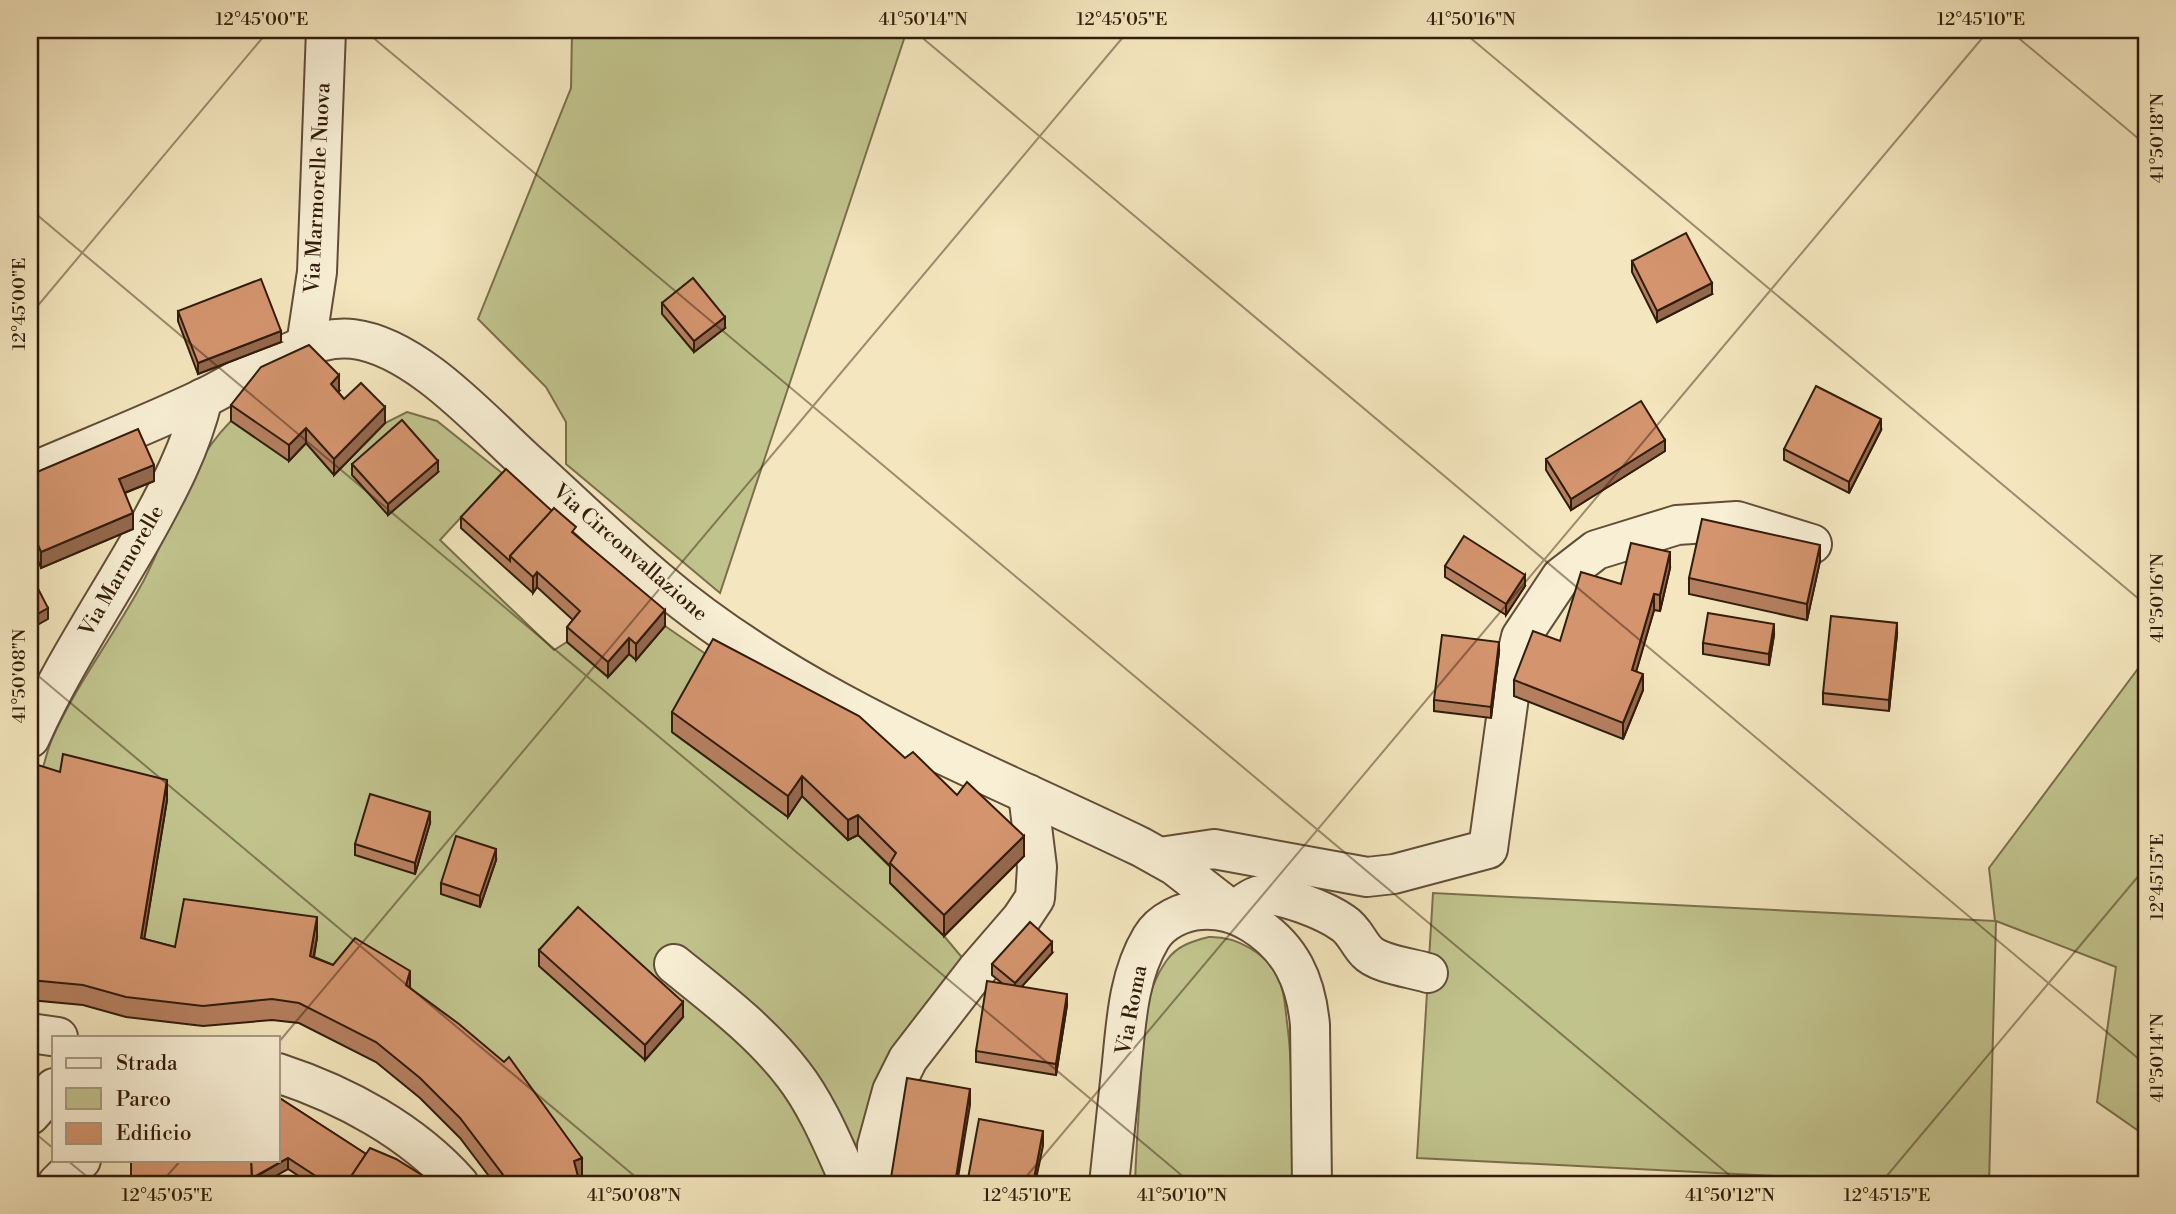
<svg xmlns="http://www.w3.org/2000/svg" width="2176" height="1214" font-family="'Libre Bodoni',serif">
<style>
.green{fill:#c1c38d;stroke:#7a704c;stroke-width:2}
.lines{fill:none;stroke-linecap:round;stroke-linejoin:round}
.minor-casing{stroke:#624e38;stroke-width:42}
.minor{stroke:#f8efd5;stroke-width:38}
.wall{fill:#b57f5f;stroke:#321c0b;stroke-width:2}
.shaded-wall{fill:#94684d;stroke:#321c0b;stroke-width:2}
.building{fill:#d3946e;stroke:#321c0b;stroke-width:2}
.ticks{fill:none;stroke:#321c0b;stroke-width:2;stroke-opacity:0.45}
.labels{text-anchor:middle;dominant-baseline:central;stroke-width:5;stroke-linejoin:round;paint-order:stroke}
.street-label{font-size:21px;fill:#321c0b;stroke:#f8efd5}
.neatline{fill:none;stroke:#321c0b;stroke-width:2.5}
.ticks-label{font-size:18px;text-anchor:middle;fill:#321c0b}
</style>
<rect width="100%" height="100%" fill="#f4e6be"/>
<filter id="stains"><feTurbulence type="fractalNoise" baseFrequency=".00286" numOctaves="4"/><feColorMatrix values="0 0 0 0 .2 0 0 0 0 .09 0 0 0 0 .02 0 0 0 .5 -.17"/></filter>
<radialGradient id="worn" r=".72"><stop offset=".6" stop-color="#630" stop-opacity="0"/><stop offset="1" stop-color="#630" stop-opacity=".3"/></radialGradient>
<g class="green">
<path d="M572,30H907L720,593L566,464V422L546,387L478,319L571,88Z"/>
<path d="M407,412L437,421L502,473L440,540L554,650L567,642L608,677L629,654L636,659L665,626L713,659L673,733L787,816L802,796L848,840L858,835L896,873L890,883L944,936L965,961L867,1184H575L310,976L317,937L175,967L141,959L38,785C43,770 46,753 52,739C77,683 115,634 144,580C172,526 187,465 231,421L289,461L306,443L334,475L385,423Z"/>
<path d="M2146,658V1136L2097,1102L2116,967L1996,921L1989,1184H1935L1417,1158L1433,893L1995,921L1989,868Z"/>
<path d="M1209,937C1236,936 1267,953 1279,979C1285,992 1285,1008 1287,1022C1294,1075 1292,1130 1292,1184H1135C1136,1153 1138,1123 1140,1092C1142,1048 1140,997 1167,960C1177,946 1192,941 1209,937Z"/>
</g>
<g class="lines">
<defs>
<g id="minor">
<path d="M306,345L317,272L326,30"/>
<path d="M30,473C88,448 147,425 204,398C246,378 305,333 353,339C418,347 484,424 531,466C573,504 614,544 657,580C798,700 975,767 1141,847L1175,866L1234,912"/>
<path d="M30,738C61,668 105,603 143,536C168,491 191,448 203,398"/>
<path d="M1160,857L1214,849L1367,877L1394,874L1488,849L1512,675L1521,637L1561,577L1596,550L1677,525L1737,521L1812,544"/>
<path d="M1234,912C1242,905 1251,897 1261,895C1282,893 1326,911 1343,923C1355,931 1358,943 1367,952C1378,964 1412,968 1428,973"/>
<path d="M674,964C716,998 760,1031 793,1074C818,1106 834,1147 851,1184"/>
<path d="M30,1033L58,1037"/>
<path d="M278,1073C345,1095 412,1131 459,1184"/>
<path d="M30,1115L54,1088"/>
<path d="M57,1184L81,1160"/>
<path d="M876,1184L877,1146L892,1091L908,1059L976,971L1021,919L1035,898L1037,867L1028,794"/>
<path d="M1109,1184C1113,1147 1117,1110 1121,1072C1126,1027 1127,978 1151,938C1161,921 1183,911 1201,910C1221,909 1235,913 1252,923C1291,947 1306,981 1310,1025L1312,1184"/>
</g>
</defs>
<use href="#minor" class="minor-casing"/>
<use href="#minor" class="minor"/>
</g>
<g class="wall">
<path d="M1632,261L1712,294L1657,322L1632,272Z"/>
<path d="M662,303L725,328L694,352L662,314Z"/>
<path d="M178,311L281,342L198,374L178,321Z"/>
<path d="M339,391L338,392L344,399L385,423L334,475L306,443L289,461L231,421V405Z"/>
<path d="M1881,430L1849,493L1784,460V449Z"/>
<path d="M1665,451L1571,510L1546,470V459Z"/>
<path d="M352,464L438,472L388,515L352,475Z"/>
<path d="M30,475L154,481L125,493L133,529L41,568L30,542Z"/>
<path d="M461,517L576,535L665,626L636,660L629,654L608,677L567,642V627L573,620L537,587L533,593L461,528Z"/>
<path d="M1820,561L1807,620L1689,594V578Z"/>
<path d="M1445,566L1525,586L1506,615L1445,577Z"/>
<path d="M1670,568L1660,611L1654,610L1636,671L1643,690L1623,739L1514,696V680L1560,641L1621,584Z"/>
<path d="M1897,634L1889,711L1823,704V693Z"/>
<path d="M1774,635L1769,665L1703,654V643Z"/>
<path d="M1499,652L1491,718L1434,711V700Z"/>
<path d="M672,712L905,758L957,795L1024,856L944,936L890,883V866L858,835L848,840L802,796L788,817L672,732Z"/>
<path d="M60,772L167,800L144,939L175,947L317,937L314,957L333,965L410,988L582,1178L579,1179L580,1184H495L460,1138L420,1098L376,1062L299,1023L272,1020L203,1026L126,1017L83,1005L30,1000V802Z"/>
<path d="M430,823L415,874L355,855V844Z"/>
<path d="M496,860L480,907L441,894V883Z"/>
<path d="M539,950L683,1017L645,1060L539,966Z"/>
<path d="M1052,953L1021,987L1067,1005L1056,1075L976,1062V1051L1003,984L992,975V964Z"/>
<path d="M278,1097L366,1154L436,1184H311L288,1169L261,1184H131L278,1160Z"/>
</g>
<g class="shaded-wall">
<path d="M1712,283V294L1657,322V311Z"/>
<path d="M725,317V328L694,352V341Z"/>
<path d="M281,331V342L198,374V363Z"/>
<path d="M339,375V391L331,400V384Z"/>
<path d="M385,407V423L334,475V459Z"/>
<path d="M1881,419V430L1849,493V482Z"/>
<path d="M306,428V443L289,461V445Z"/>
<path d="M1665,440V451L1571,510V499Z"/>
<path d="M438,461V472L388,515V504Z"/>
<path d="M154,465V481L119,495V479Z"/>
<path d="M133,513V529L41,568V552Z"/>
<path d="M1820,545V561L1807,620V604Z"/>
<path d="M1670,552V568L1660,611V595Z"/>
<path d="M537,572V587L533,593V577Z"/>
<path d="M1525,575V586L1506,615V604Z"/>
<path d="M1654,594V610L1632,686V670Z"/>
<path d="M48,608V619L30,629V618Z"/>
<path d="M665,610V626L636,660V644Z"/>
<path d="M1897,623V634L1889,711V700Z"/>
<path d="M1774,624V635L1769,665V654Z"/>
<path d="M629,638V654L608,677V662Z"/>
<path d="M1499,642V652L1491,718V707Z"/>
<path d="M1643,674V690L1623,739V723Z"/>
<path d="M802,776V796L788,817V796Z"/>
<path d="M167,780V800L141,959V938Z"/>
<path d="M430,812V823L415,874V863Z"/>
<path d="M858,815V835L848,840V820Z"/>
<path d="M1024,836V856L944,936V915Z"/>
<path d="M496,849V860L480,907V896Z"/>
<path d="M317,917V937L310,976V956Z"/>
<path d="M1052,942V953L1015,994V983Z"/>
<path d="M410,971V991L406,985Z"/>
<path d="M1067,994V1005L1056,1075V1064Z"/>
<path d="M683,1002V1017L645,1060V1045Z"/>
<path d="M970,1089V1105L957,1184H955Z"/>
<path d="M1043,1131V1146L1035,1184H1033Z"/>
<path d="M288,1158V1169L261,1184H252V1179Z"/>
<path d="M582,1158V1178L574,1182V1161Z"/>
</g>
<g class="building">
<path d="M1686,233L1712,283L1657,311L1632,261Z"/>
<path d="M693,278L725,317L694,341L662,303Z"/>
<path d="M261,279L281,331L198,363L178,311Z"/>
<path d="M309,345L339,375L331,384L344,399L361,383L385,407L334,459L306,428L289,445L231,405L261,367Z"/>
<path d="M1816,386L1881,419L1849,482L1784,449Z"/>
<path d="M1641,401L1665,440L1571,499L1546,459Z"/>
<path d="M402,420L438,461L388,504L352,464Z"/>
<path d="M138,429L154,465L119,479L133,513L41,552L30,526V475Z"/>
<path d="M506,469L552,511L510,556V561L461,517Z"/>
<path d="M554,508L576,527L572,532L665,610L636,644L629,638L608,662L567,627L580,611L537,572L533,577L510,556Z"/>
<path d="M1702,519L1820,545L1807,604L1689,578Z"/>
<path d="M1464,536L1525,575L1506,604L1445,566Z"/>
<path d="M1631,543L1670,552L1660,595L1654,594L1632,670L1643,674L1623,723L1514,680L1533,631L1560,641L1581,572L1621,584Z"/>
<path d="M30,573L48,608L30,618Z"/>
<path d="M1708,613L1774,624L1769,654L1703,643Z"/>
<path d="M1831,616L1897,623L1889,700L1823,693Z"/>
<path d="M1442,635L1499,642L1491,707L1434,700Z"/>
<path d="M713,639L859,716L905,758L913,752L957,795L967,782L1024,836L944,915L890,863L896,853L858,815L848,820L802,776L788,796L672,712Z"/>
<path d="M63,754L167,780L141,938L175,947L184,899L317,917L310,956L333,965L355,938L410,971L406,985L459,1024L504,1062L509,1057L582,1158L574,1161L580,1184H510L460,1118L420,1078L376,1042L299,1003L272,999L203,1006L126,997L83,985L30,980V802L38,765L60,772Z"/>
<path d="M370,794L430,812L415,863L355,844Z"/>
<path d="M456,836L496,849L480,896L441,883Z"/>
<path d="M578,907L683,1002L645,1045L539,950Z"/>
<path d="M1030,922L1052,942L1015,983L992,964Z"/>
<path d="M987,981L1067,994L1056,1064L976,1051Z"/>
<path d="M907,1078L970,1089L955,1184H890Z"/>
<path d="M278,1097L366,1154L346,1184H328L288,1158L252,1178L251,1160H278Z"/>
<path d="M979,1119L1043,1131L1033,1184H967Z"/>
<path d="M370,1148L396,1159L436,1184H346Z"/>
<path d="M131,1160H251L252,1184H131Z"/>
</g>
<path class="ticks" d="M364,30L1740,1184M913,30L2146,1065M1461,30L2146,605M2009,30L2146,145M30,209L1192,1184M30,315L269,30M30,669L644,1184M278,1043L1129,30M30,1129L54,1149M67,1160L96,1184M160,1184L181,1160M1020,1184L1989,30M1880,1184L2146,867"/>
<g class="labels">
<g class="street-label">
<text transform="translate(318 188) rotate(-87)">Via Marmorelle Nuova</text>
<text transform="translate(630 553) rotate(41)">Via Circonvallazione</text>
<text transform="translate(122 571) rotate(-60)">Via Marmorelle</text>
<text transform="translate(1132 1010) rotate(-79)">Via Roma</text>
</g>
</g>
<rect width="2176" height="1214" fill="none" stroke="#f4e6be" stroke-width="77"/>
<rect x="52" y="1036" width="228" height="126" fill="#f8efd5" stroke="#a99b84" stroke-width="2"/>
<rect x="66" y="1058" width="35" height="10" fill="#f8efd5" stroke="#a99b84" stroke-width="2"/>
<text x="116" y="1070" font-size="21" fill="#321c0b">Strada</text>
<rect x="66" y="1088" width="35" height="21" fill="#c1c38d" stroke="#a99b84" stroke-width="2"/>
<text x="116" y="1106" font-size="21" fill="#321c0b">Parco</text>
<rect x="66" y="1123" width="35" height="21" fill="#d3946e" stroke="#a99b84" stroke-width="2"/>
<text x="116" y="1140" font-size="21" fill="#321c0b">Edificio</text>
<rect x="38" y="38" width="2100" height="1138" class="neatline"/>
<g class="ticks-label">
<text x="262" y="25">12°45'00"E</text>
<text x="923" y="25">41°50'14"N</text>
<text x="1122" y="25">12°45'05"E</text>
<text x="1471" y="25">41°50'16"N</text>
<text x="1981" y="25">12°45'10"E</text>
<text transform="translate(2157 138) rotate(-90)" y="6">41°50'18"N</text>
<text transform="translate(19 304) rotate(-90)" y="6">12°45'00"E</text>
<text transform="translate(2157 598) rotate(-90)" y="6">41°50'16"N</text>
<text transform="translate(19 676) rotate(-90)" y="6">41°50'08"N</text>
<text transform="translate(2157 877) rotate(-90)" y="6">12°45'15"E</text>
<text transform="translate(2157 1058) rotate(-90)" y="6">41°50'14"N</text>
<text x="167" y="1201">12°45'05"E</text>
<text x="634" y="1201">41°50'08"N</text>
<text x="1027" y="1201">12°45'10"E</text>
<text x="1182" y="1201">41°50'10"N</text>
<text x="1730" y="1201">41°50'12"N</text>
<text x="1887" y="1201">12°45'15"E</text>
</g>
<rect width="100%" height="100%" filter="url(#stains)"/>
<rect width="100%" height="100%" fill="url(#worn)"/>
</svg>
